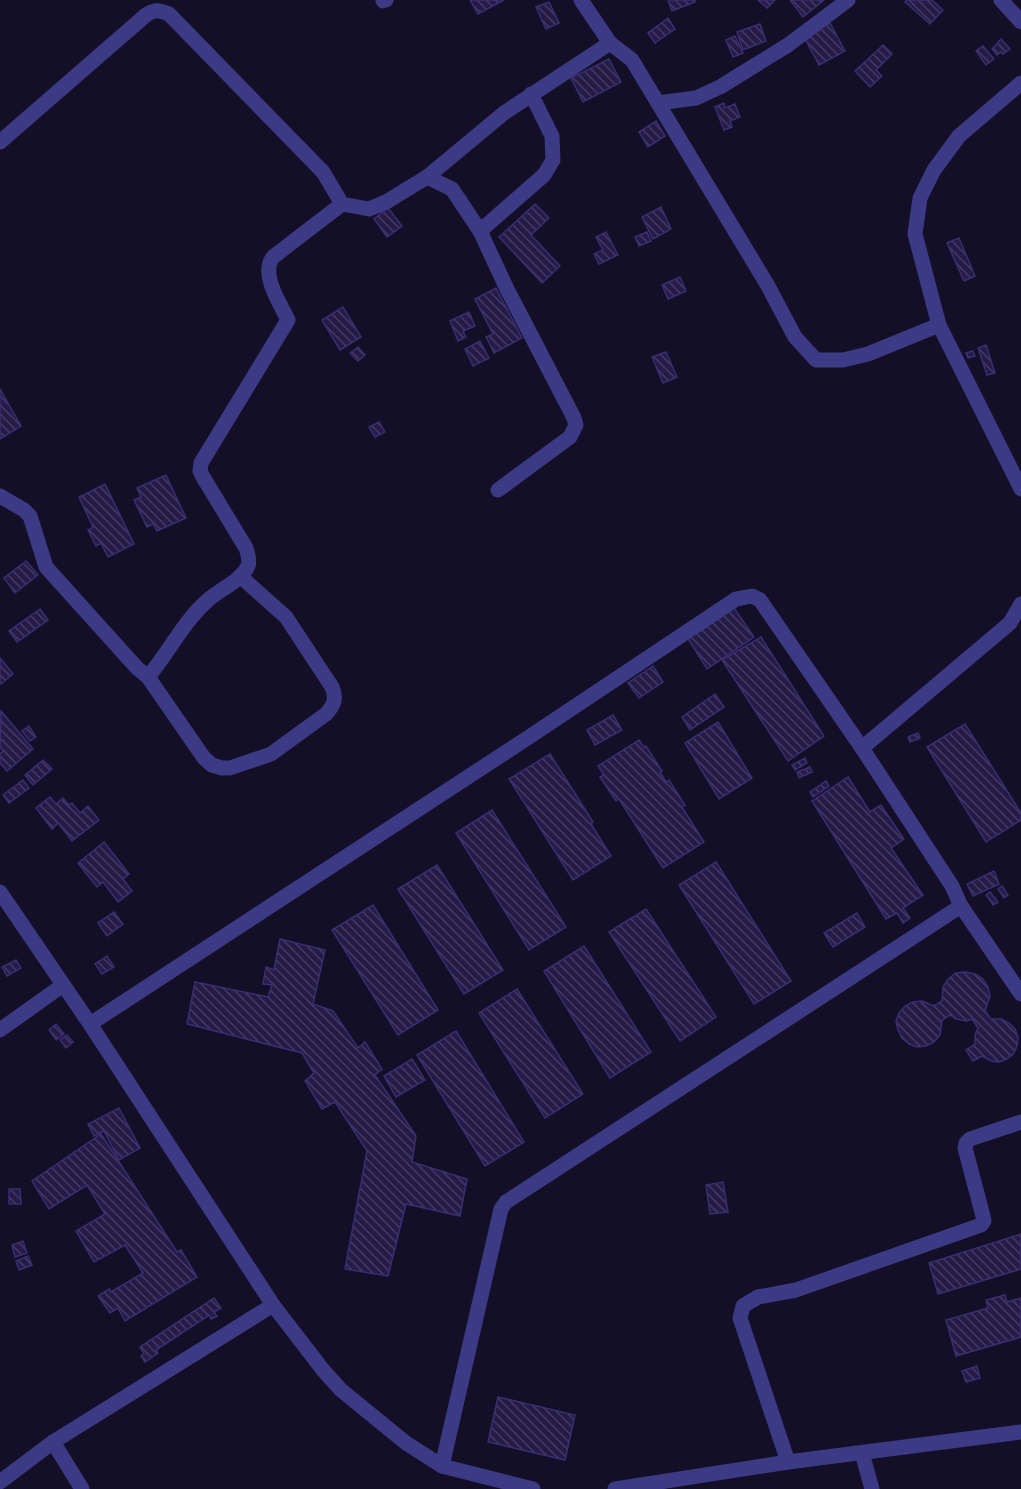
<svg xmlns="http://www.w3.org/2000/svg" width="1021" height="1489" font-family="'Open Sans',sans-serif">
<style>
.building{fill:url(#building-back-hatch);stroke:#3b2d73;stroke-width:1.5}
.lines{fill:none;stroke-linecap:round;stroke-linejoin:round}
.street{stroke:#3d3a85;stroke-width:15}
</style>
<defs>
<pattern id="building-back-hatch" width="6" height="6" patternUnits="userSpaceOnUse" patternTransform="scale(1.5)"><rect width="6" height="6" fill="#241b47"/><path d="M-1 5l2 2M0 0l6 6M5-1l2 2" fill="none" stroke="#433b63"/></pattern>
</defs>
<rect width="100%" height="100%" fill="#130f26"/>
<g class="building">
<path d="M470,0H504L478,14Z"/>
<path d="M668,0H695V2L672,11Z"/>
<path d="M758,0H775L767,8Z"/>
<path d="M790,0H824L803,17Z"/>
<path d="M907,0H932L943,10L930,24L905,2Z"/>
<path d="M549,2L559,23L546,29L536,7Z"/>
<path d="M668,18L675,29L655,43L648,33Z"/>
<path d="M830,23L845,51L819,65L804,37Z"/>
<path d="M760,24L766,41L743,50L737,32Z"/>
<path d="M735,36L743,53L733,57L726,40Z"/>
<path d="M1001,39L1010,49L1003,54L1001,52L997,55L992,49Z"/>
<path d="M883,45L892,54L876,70L882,76L870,87L855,71Z"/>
<path d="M983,46L994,59L986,65L976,51Z"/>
<path d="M609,59L621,82L583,102L571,78Z"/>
<path d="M724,103L725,108L735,104L740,117L730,121L732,127L724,130L715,107Z"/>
<path d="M656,121L665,136L648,147L639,132Z"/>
<path d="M535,204L549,218L531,235L560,266L542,283L499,237Z"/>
<path d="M661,207L671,229L653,239L642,217Z"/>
<path d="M388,208L402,226L387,237L374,219Z"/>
<path d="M606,232L618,255L599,264L594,254L603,250L596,237Z"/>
<path d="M647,232L651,241L639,246L635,237Z"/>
<path d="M959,238L975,276L964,281L947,243Z"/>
<path d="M680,277L686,291L668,299L662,285Z"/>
<path d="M496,288L522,338L494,353L486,337L493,334L475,299Z"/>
<path d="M343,307L361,337L340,350L322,320Z"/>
<path d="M469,312L475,326L463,331L466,337L458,341L450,321Z"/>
<path d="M480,341L489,358L473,366L465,349Z"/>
<path d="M986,345L995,373L987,375L978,348Z"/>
<path d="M358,347L365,355L358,361L350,353Z"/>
<path d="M973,351L975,356L968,358L966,353Z"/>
<path d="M666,352L677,377L663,383L652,357Z"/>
<path d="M0,389L21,426L0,439Z"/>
<path d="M379,422L385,432L375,437L369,427Z"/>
<path d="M166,475L186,518L157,531L153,524L147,527L134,500L141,497L137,488Z"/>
<path d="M105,484L134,544L108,557L101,543L96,546L88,530L93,527L79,497Z"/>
<path d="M26,561L38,575L15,593L4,578Z"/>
<path d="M734,608L754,637L707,669L687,637Z"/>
<path d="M40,609L48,620L17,642L9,631Z"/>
<path d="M761,637L824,736L788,761L722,660Z"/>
<path d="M0,658L13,674L1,684L0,683Z"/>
<path d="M653,666L663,682L639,698L628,683Z"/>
<path d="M715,694L724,707L690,730L682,717Z"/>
<path d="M1,711L33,749L7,771L0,763V754L3,751L0,747Z"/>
<path d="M613,715L622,730L595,745L587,730Z"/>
<path d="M718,722L752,778L719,799L685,743Z"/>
<path d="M965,724L1021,813V820L986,842L927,747Z"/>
<path d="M29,726L36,737L30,741L22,731Z"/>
<path d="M918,733L920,738L910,742L908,737Z"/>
<path d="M639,740L644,747L646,746L662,771L660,772L666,782L669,780L685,805L682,807L704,842L663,868L619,799L616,801L600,777L604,775L598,766Z"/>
<path d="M550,754L593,822L591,824L611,856L573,880L509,779Z"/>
<path d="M805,758L807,763L795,770L792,765Z"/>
<path d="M43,760L52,769L33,785L25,775Z"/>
<path d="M810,767L812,772L799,778L797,772Z"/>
<path d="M848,777L870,812L881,805L904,839L891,848L923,895L903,908L910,918L903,923L897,913L886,919L812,801Z"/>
<path d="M23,780L29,788L9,803L3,795Z"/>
<path d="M826,781L829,786L813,797L810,792Z"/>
<path d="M50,797L56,804L63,798L69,805L72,803L80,813L88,806L99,820L72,841L58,823L52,829L36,808Z"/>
<path d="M492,810L566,927L529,950L456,833Z"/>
<path d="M104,842L129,874L123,879L132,891L118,902L103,882L97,887L78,863Z"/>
<path d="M716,862L791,981L754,1004L679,885Z"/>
<path d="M437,865L503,970L464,994L398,889Z"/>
<path d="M994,871L999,884L973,896L967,884Z"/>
<path d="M1002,886L1008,895L1004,898L998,889Z"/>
<path d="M990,892L998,902L993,905L986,895Z"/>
<path d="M373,905L438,1010L398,1035L332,930Z"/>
<path d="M646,909L716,1017L680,1041L609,932Z"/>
<path d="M114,912L123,924L107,936L98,923Z"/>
<path d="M857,913L865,927L833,947L824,933Z"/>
<path d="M280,939L325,950L313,1004L333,1011L358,1048L365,1042L382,1069L375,1075L416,1136L412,1162L467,1179L460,1216L406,1204L388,1276L345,1269L367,1151L335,1102L322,1109L305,1081L314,1073L302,1053L187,1024L195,982L268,997L272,985L263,984L266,967L274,970Z"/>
<path d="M584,946L651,1052L610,1078L544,971Z"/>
<path d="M107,956L114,967L102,974L95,964Z"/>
<path d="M16,960L21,968L7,976L2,967Z"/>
<path d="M966,972L975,974L983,979L988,987L990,996L985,1011L991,1019H1001L1009,1023L1015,1029L1018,1037L1017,1046L1014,1053L1007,1059L999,1062L991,1061L982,1056L973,1061L966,1050L975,1044V1035L978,1028L972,1019L966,1021L956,1019L950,1015L942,1020L940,1035L934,1042L926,1046L917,1047L909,1044L902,1038L898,1030L896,1021L899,1013L905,1006L913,1002L922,1001L934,1006L942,1001L943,987L948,979L956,973Z"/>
<path d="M517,989L583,1094L545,1118L479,1013Z"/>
<path d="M56,1024L64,1034L56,1040L49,1030Z"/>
<path d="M456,1031L524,1142L485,1166L417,1055Z"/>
<path d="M67,1035L73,1042L66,1048L60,1040Z"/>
<path d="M412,1059L425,1080L396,1097L384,1076Z"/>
<path d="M119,1108L140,1148L119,1160L104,1131L94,1136L88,1124Z"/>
<path d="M101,1134L177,1252L181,1250L197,1277L125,1321L118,1308L110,1313L98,1296L109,1289L111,1292L143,1273L125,1245L94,1262L76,1231L105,1214L87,1185L49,1209L32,1181Z"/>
<path d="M723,1182L728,1212L710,1214L706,1185Z"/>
<path d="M9,1189H20L21,1204H9Z"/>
<path d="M1021,1234V1269L938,1294L929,1263Z"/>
<path d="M23,1241L27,1253L15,1257L12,1245Z"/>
<path d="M28,1256L32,1265L19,1270L16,1261Z"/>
<path d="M1005,1295L1007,1302L1021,1298V1337L956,1356L946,1320L988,1308L986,1300Z"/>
<path d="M214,1298L221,1308L214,1312L217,1316L211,1319L209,1315L156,1350L158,1353L145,1362L141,1356L144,1354L140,1347Z"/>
<path d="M977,1366L980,1378L966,1382L962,1371Z"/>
<path d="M498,1397L575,1415L565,1460L488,1442Z"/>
</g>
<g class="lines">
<g class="street">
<path d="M581,0L610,43L632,60L768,286L795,337L816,360H843L868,354L939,325"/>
<path d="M1001,0L1021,22"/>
<path d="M383,1L386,0"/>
<path d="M1021,83L959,136L934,170L920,198L915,234L939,325L1021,489"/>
<path d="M658,103L696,98L720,87L788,45L848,0"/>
<path d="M0,142L146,15C155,9 159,10 169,14L323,172L342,204L369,209L386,202L427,177L504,113L610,43"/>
<path d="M427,177L452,189L480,231L507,289L574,418L576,425L570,437L498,490"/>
<path d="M480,231L544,175L553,160L552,136L531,94"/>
<path d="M0,496L24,510L30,516L46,567L137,668L148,677C169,652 183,622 208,600C220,589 241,581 248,566C250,561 248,554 246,548L203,477L200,471L201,463L288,320C280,303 260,274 273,257L342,204"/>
<path d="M148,677L204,758L212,765L222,768H230L271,754L326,714C334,705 337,699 332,687L286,617L240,576"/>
<path d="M862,748L1010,623L1021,604"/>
<path d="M0,892L90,1024L273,1305L323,1370L341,1390L406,1443L442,1466L533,1489"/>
<path d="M961,906L1021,994"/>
<path d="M90,1024L526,739L736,599L752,596L760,600L862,748L952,886L961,906L506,1202L501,1209L442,1466"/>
<path d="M0,1030L63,985"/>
<path d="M53,1442L82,1489"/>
<path d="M862,1453L872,1489"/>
<path d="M788,1462L740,1318L743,1306L758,1297L796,1290L981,1225L984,1221L983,1216L965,1148L966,1143L970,1139L1021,1122"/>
<path d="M0,1482L53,1442L273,1305"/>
<path d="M615,1489L788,1462L1021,1432"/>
</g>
</g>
</svg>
